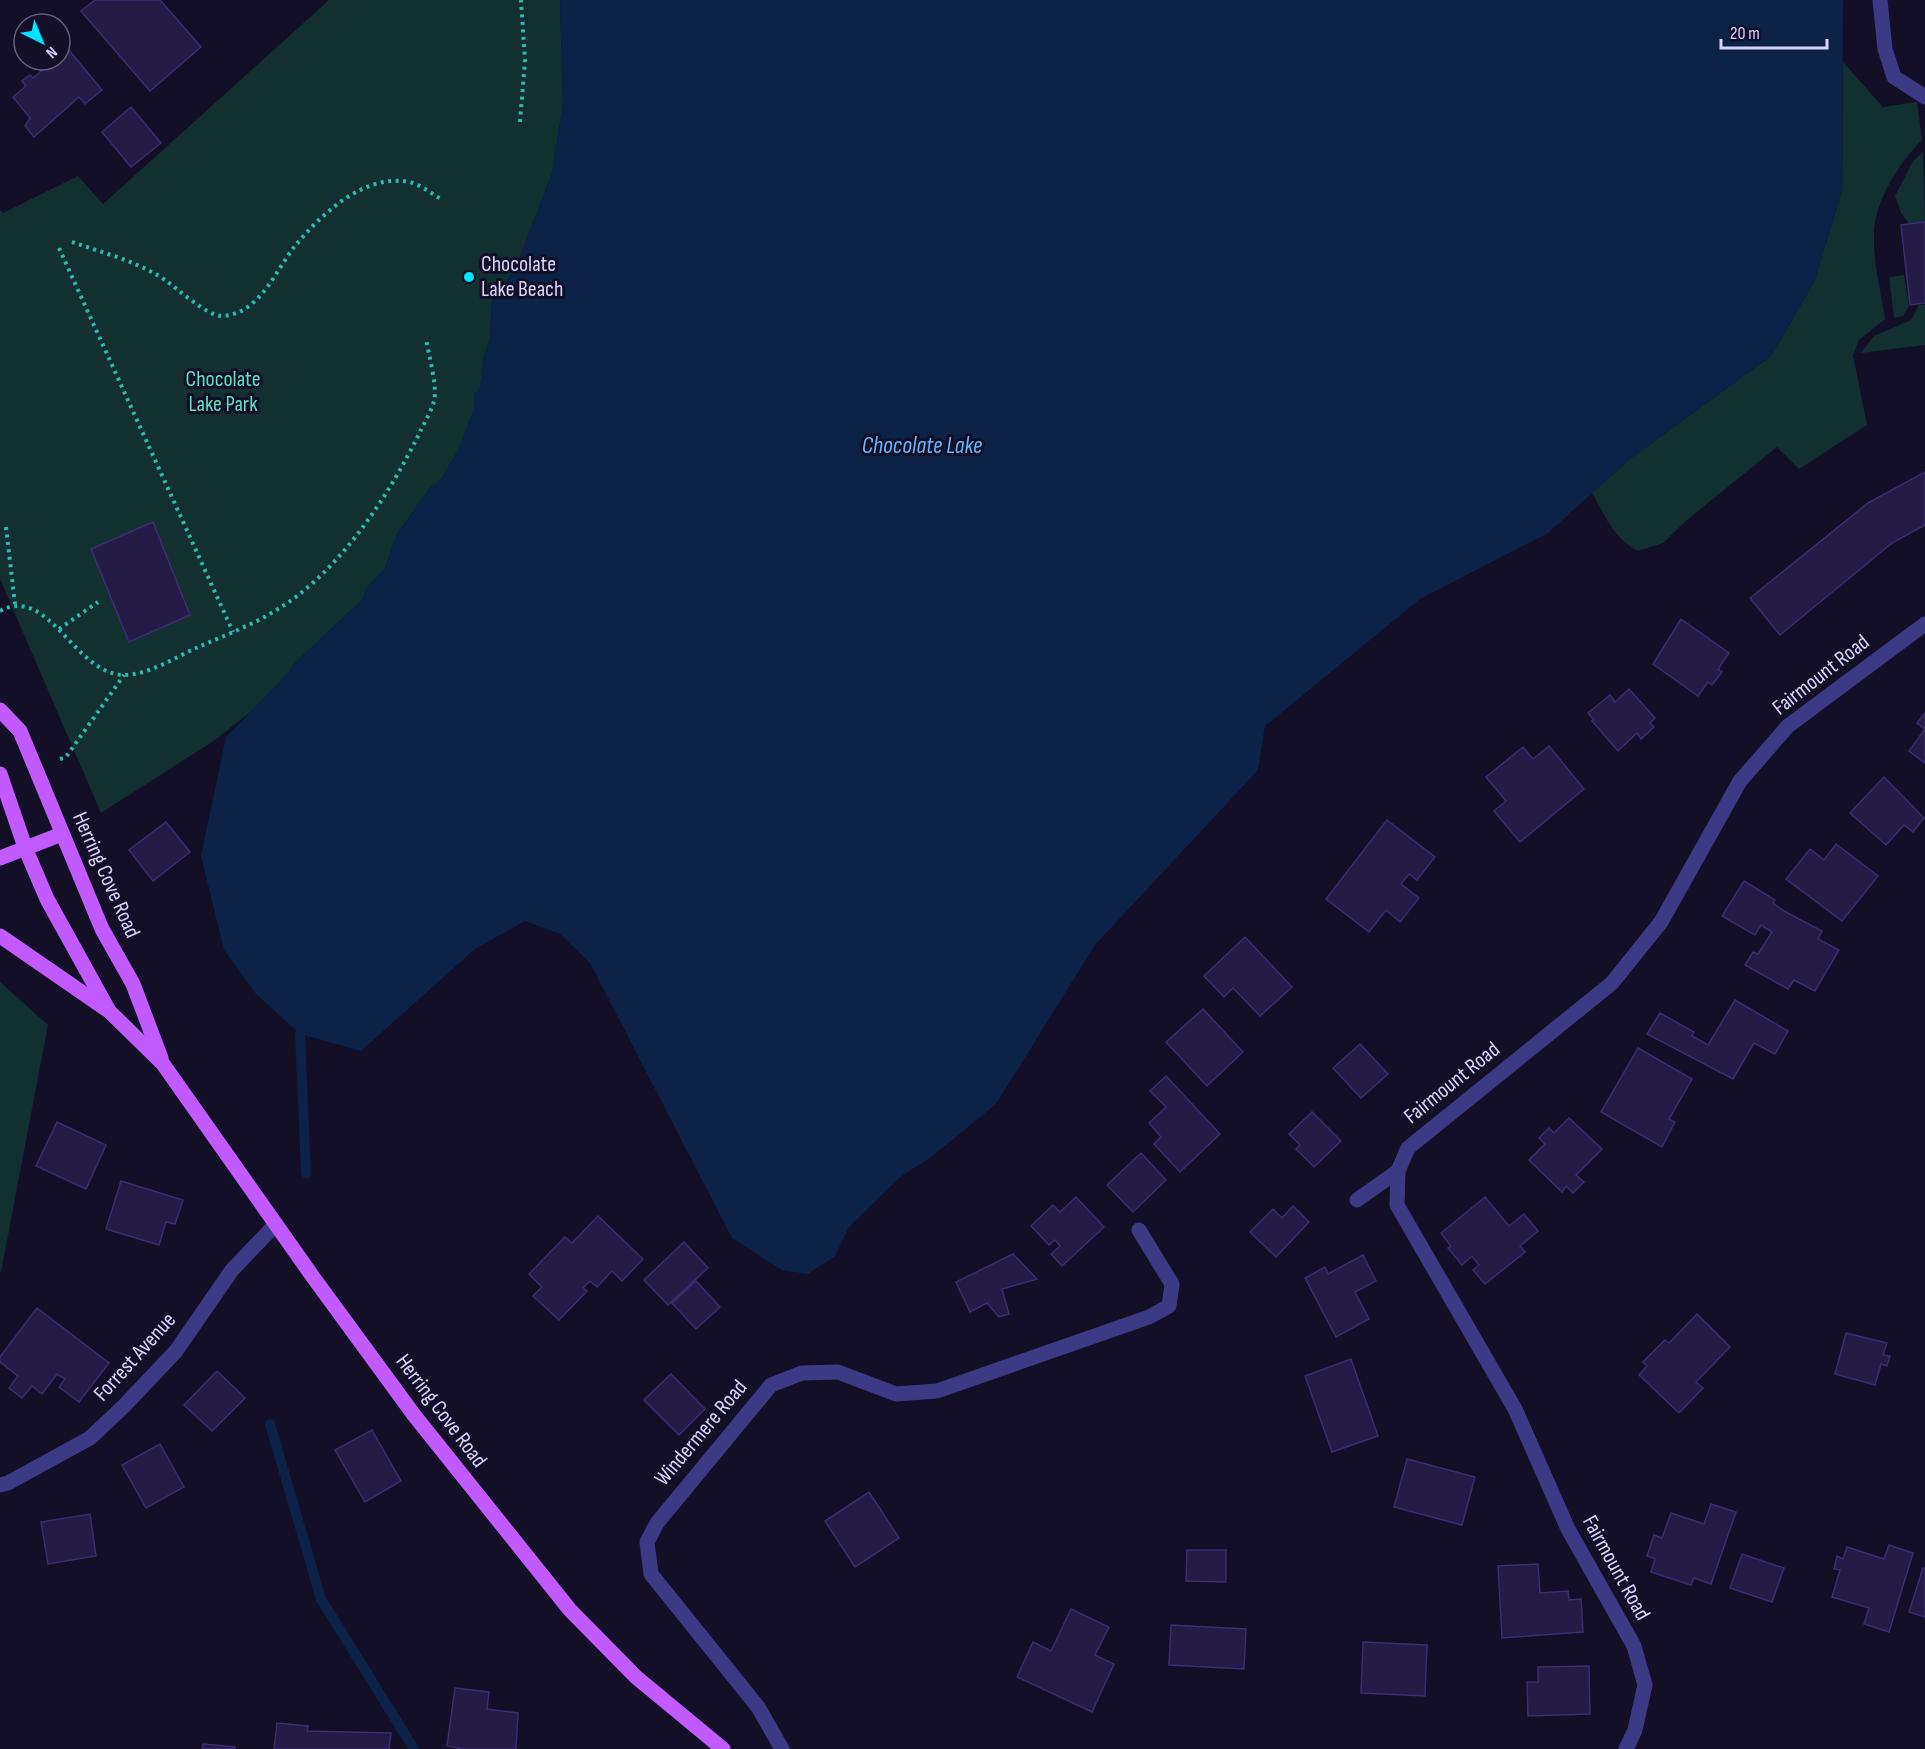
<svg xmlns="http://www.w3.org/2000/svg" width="1925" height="1749" font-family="'Sofia Sans Condensed',sans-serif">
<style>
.green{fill:#12302f}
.water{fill:#0c2248}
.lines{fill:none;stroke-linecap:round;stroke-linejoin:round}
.stream{stroke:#0c2248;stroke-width:10}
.building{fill:#241b47;stroke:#3b2d73;stroke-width:1.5}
.path{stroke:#2fb8b0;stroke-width:4;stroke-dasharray:3 4.5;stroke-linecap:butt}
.minor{stroke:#3d3a85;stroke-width:15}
.major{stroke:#c25bff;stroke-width:15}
.poi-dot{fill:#00e5ff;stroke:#130f26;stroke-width:2}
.labels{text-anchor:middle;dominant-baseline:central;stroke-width:6;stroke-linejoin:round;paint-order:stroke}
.poi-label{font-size:22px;fill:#d9d4ff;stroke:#130f26;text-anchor:start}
.park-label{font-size:22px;fill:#5fe0c0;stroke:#130f26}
.street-label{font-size:22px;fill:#d9d4ff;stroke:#130f26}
.water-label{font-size:24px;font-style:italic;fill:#62b6ff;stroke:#130f26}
</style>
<rect width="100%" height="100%" fill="#130f26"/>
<g class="green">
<path d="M329,0H560L563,104L552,173L522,252L512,274L492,300L490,339L484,356L480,388L474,395L475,406L459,449L442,478L430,488L397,534L385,568L366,589L363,599L294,664L290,671L253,710L215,740L101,813L0,579V210L3,213L78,176L103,204Z"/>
<path d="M1843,62L1883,107L1917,102L1922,140C1899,163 1874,202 1874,235C1873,262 1881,292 1885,319L1859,340L1853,355L1867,425L1799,469L1777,447L1687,520L1663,543L1638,551C1614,539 1605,516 1592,493L1631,458L1771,356L1814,282L1842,191Z"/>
<path d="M1923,152L1925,222L1909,224L1901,213L1895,196L1913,161Z"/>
<path d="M1904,275L1909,306L1903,316L1894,318L1889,277Z"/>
<path d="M1919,305H1925V345L1861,353L1874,336L1911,320Z"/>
<path d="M0,982L48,1025L1,1272L0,1271Z"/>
</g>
<path class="water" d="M560,0H1843L1842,191L1814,282L1771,356L1631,458L1548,533L1420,599L1265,726L1258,770L1095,945L996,1104L930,1158L900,1177L849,1227L835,1256L808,1274L782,1270L732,1238L590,963L560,934L525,921L475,949L361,1051L300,1034L256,994L224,950L201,856L226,737L290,671L294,664L363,599L366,589L385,568L397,534L430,488L442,478L459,449L475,406L474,395L480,388L484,356L490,339L492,300L512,273L522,252L552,173L563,104Z"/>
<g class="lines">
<g class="stream">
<path d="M300,1034L306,1173"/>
<path d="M270,1424L321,1599L414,1749"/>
</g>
</g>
<g class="building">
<path d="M95,0H160L201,47L150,91L81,11Z"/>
<path d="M68,49L102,90L85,104L79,97L34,137L25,126L30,118L13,97L26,86L22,81L30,75L33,78L54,60H60V55Z"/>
<path d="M131,107L161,143L131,167L102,132Z"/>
<path d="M1925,222V303L1910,305L1901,225Z"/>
<path d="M1925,472V525L1892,543L1780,635L1750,598L1868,503Z"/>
<path d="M153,522L190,615L129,642L91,549Z"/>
<path d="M1681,619L1729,653L1718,669L1722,672L1712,685L1708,682L1698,696L1653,664Z"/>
<path d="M1629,689L1655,718L1650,723L1654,727L1641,739L1637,733L1618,751L1592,721L1594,720L1588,713L1610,695L1615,702Z"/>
<path d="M1925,713V729L1917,723Z"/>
<path d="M1925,729V763L1909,751Z"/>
<path d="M1549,746L1584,789L1520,842L1494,811L1506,801L1486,777L1523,747L1533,759Z"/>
<path d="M1884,777L1924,818L1913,832L1904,825L1886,845L1850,813Z"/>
<path d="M1387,820L1435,857L1417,880L1409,874L1401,884L1419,898L1400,922L1386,910L1369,932L1326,899Z"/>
<path d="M166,822L190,852L153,881L129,850Z"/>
<path d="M1836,844L1878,876L1842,921L1786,879L1810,849L1824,860Z"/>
<path d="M1744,881L1775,900L1773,903L1784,911L1822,931L1818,939L1839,950L1815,991L1794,980L1788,989L1745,965L1753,952L1758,954L1772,932L1761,925L1755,935L1722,916Z"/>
<path d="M1245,937L1292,987L1260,1016L1233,988L1224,997L1204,976Z"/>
<path d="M1735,1000L1788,1031L1775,1054L1754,1043L1733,1079L1647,1034L1660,1013L1694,1032L1692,1036L1708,1045Z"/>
<path d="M1203,1009L1243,1052L1207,1086L1166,1042Z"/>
<path d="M1360,1044L1388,1074L1361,1098L1333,1068Z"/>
<path d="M1638,1048L1692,1079L1669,1119L1675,1122L1662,1147L1601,1112Z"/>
<path d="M1166,1076L1220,1134L1180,1172L1154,1144L1161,1137L1149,1123L1166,1107L1150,1091Z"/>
<path d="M1312,1112L1341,1141L1314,1167L1296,1149L1300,1145L1289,1134Z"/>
<path d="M1569,1118L1602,1149L1576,1175L1584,1182L1573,1193L1566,1186L1562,1192L1529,1160L1545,1144L1539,1138L1549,1128L1554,1133Z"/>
<path d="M57,1122L106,1145L86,1189L36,1166Z"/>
<path d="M1141,1153L1166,1180L1133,1212L1107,1185Z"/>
<path d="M121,1181L183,1200L175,1224L166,1222L159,1245L106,1229Z"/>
<path d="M1076,1197L1104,1227L1062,1266L1051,1254L1060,1246L1055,1240L1049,1245L1031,1226L1053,1205L1060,1212Z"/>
<path d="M1485,1197L1509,1226L1524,1214L1538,1231L1520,1246L1525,1252L1485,1284L1473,1270L1479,1265L1472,1256L1462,1265L1448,1248L1451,1246L1441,1233Z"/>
<path d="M1293,1206L1309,1222L1276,1257L1250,1232L1273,1209L1282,1218Z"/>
<path d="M598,1216L643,1259L622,1281L612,1271L597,1287L590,1281L583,1288L587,1291L559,1320L533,1296L542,1287L529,1274L565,1237L572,1243Z"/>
<path d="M684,1242L708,1268L668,1305L644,1280Z"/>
<path d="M1013,1254L1037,1279L1002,1289L1009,1314L999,1317L987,1303L970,1312L956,1282Z"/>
<path d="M1363,1255L1376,1281L1355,1292L1369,1319L1336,1337L1305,1278L1325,1267L1328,1274Z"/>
<path d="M696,1281L720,1307L696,1329L672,1303Z"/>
<path d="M37,1308L109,1363L79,1402L59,1387L65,1379L57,1374L42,1394L32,1386L22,1398L9,1388L18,1376L0,1362V1357Z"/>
<path d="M1697,1314L1730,1347L1696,1382L1703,1388L1679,1413L1639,1375L1647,1366L1643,1362L1665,1340L1669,1343Z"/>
<path d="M1846,1333L1887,1343L1883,1355L1890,1356L1887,1366L1881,1364L1875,1385L1835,1374Z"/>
<path d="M1351,1359L1378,1436L1332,1452L1305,1376Z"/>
<path d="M217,1371L245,1398L212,1431L184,1405Z"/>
<path d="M671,1374L705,1409L679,1435L644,1400Z"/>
<path d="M372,1430L401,1481L365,1502L335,1450Z"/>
<path d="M160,1444L184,1487L146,1508L122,1465Z"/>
<path d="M1407,1459L1475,1477L1462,1525L1394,1507Z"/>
<path d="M869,1492L899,1538L855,1567L825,1521Z"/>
<path d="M1711,1504L1736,1512L1711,1584L1694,1578L1691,1585L1651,1572L1655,1559L1647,1556L1654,1535L1662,1538L1671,1513L1704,1524Z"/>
<path d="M90,1514L96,1556L48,1564L41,1522Z"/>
<path d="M1889,1545L1913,1553L1889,1632L1864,1624L1869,1608L1832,1597L1840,1570L1834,1569L1837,1556L1843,1559L1847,1547L1884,1559Z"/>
<path d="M1187,1550H1226V1582L1186,1581Z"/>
<path d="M1742,1554L1784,1568L1772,1602L1730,1588Z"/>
<path d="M1538,1564L1540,1593L1568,1591L1569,1600L1581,1599L1583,1632L1502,1638L1498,1566Z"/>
<path d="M1923,1568H1925V1617L1909,1612Z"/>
<path d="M1071,1609L1109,1627L1095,1655L1114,1664L1092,1712L1017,1677L1033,1642L1051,1651Z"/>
<path d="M1171,1625L1246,1629L1244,1669L1169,1665Z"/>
<path d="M1363,1642L1427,1645L1425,1696L1361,1693Z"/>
<path d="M1589,1666L1590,1714L1528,1716L1527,1682H1538V1667Z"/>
<path d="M455,1688L489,1692L487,1709L518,1713L516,1749H463L447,1746Z"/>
<path d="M277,1723L308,1726L307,1731L391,1733L389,1749H274Z"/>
<path d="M203,1744L235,1747V1749H202Z"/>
</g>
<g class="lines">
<g class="path">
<path d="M520,122L525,61L521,0"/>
<path d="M72,242C103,253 137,261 165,280C178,289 207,316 222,316C260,314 275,271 295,246C321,214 365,173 409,182C420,184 432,194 441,199"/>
<path d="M59,248L233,632"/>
<path d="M6,527L15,604"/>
<path d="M0,611C49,584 74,674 124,675C148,675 174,658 196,648C223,636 253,625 278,609C339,572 388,497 419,434C424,423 431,412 434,401C438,388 428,352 426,338"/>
<path d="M59,629L98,602"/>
<path d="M60,759L66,757L124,675"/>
</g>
<g class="minor">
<path d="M1880,0L1885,49L1894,77L1925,97"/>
<path d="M1357,1200L1398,1171"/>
<path d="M0,1485L8,1483L90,1438L124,1406L176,1351L232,1270L276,1224"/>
<path d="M782,1749L758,1707L651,1574L647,1542L657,1523L771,1385L802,1373L838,1372L896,1394L937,1391L1149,1317L1169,1306L1172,1284L1139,1230"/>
<path d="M1626,1749L1635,1730L1645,1685L1634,1646L1568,1529L1515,1409L1397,1205L1398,1171L1408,1148L1612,983L1661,922L1740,781L1788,726L1925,624"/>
</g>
<g class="major">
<path d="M0,710L20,731L102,929L133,984L161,1058"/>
<path d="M0,774L26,850L47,899L109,1011L163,1064L313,1277L414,1415L570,1610L636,1677L723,1749"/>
<path d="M0,858L62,834"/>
<path d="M0,936L106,1009"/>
</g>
</g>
<circle class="poi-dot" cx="469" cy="277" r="6"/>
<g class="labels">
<g class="poi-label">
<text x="481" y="264">Chocolate<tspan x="481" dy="25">Lake Beach</tspan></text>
</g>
<g class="park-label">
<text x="223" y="379">Chocolate<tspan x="223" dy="25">Lake Park</tspan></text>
</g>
<g class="street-label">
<text transform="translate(1821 675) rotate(-38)">Fairmount Road</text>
<text transform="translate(106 875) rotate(66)">Herring Cove Road</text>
<text transform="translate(1452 1083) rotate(-39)">Fairmount Road</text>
<text transform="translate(135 1357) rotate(-48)">Forrest Avenue</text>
<text transform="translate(441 1411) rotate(53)">Herring Cove Road</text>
<text transform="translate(701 1433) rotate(-50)">Windermere Road</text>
<text transform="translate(1616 1568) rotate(61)">Fairmount Road</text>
</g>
<g class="water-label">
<text x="922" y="445">Chocolate Lake</text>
</g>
</g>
<g transform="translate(42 42) rotate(137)"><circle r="28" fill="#130f26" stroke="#625e7d" stroke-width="1.5"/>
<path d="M0-4.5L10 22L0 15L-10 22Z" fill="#00e5ff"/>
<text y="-9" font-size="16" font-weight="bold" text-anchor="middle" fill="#d9d4ff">N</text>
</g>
<path d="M1721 39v9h106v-9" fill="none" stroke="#d9d4ff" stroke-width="3"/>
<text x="1730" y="39" font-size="18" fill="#d9d4ff" stroke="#130f26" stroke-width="4.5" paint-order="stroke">20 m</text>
</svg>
